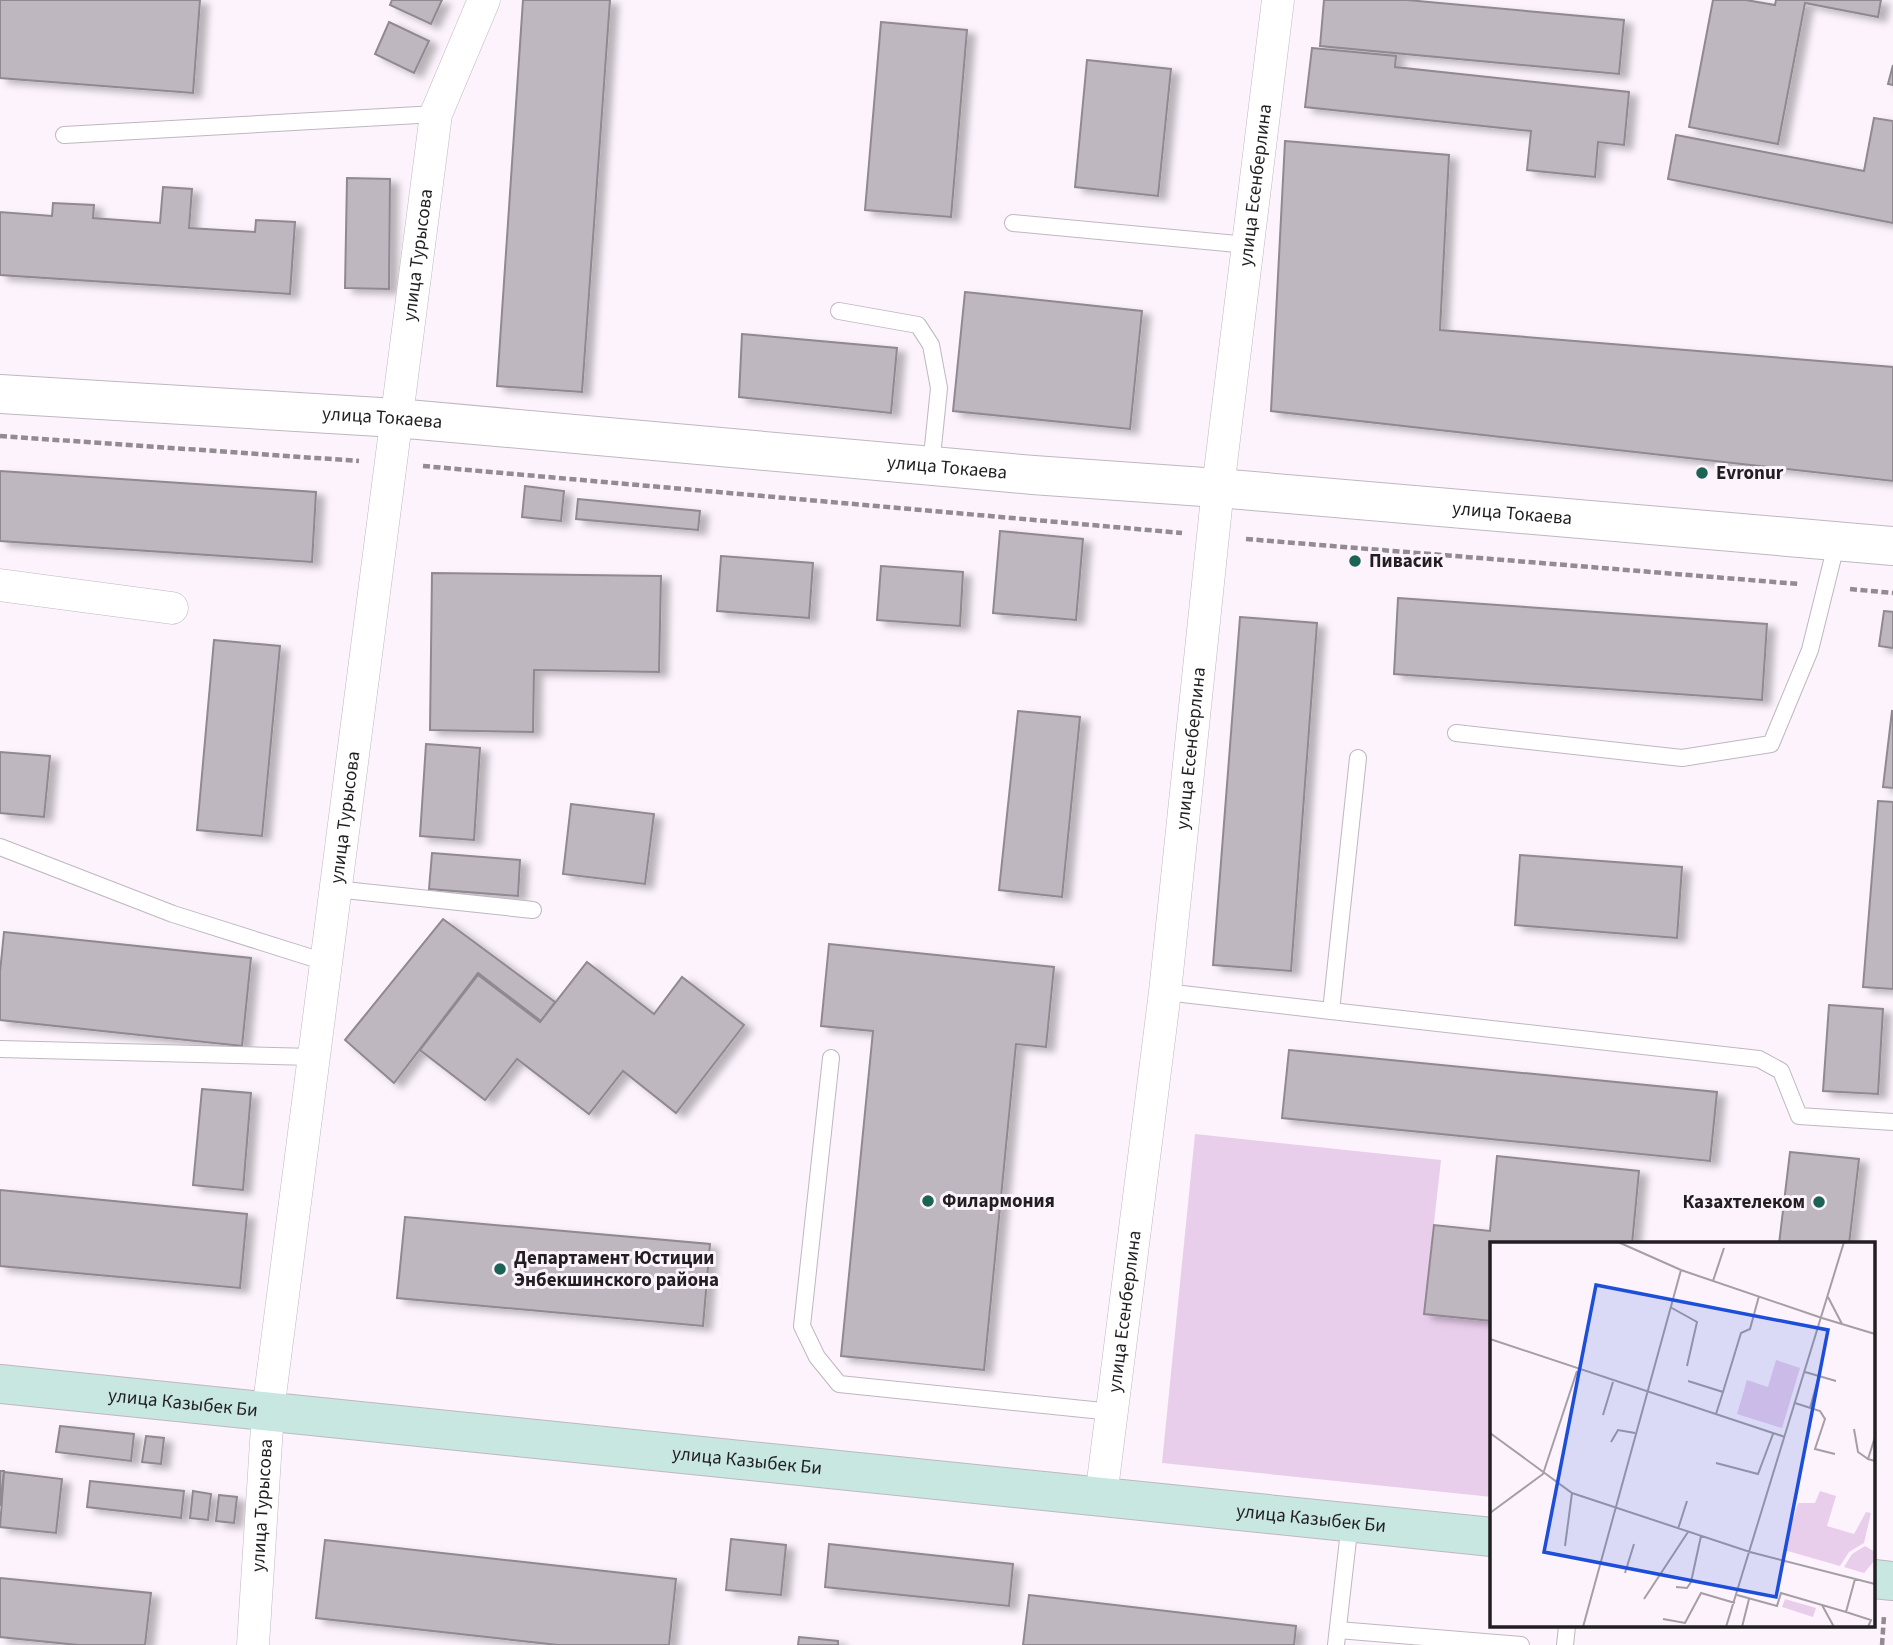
<svg xmlns="http://www.w3.org/2000/svg" width="1893" height="1645" font-family="'Source Sans 3',sans-serif">
<style>
.green{fill:#e9ceec}
.building{fill:#bfb7c0;stroke:#908991;stroke-width:2;filter:url(#shadow)}
.lines{fill:none;stroke-linecap:round;stroke-linejoin:round}
.service-casing{stroke:#bfb7c0;stroke-width:18}
.minor-casing{stroke:#bfb7c0;stroke-width:33}
.tertiary-casing{stroke:#bfb7c0;stroke-width:40}
.secondary-casing{stroke:#bfb7c0;stroke-width:40}
.path{stroke:#928c92;stroke-width:4.5;stroke-dasharray:7 3.5;stroke-linecap:butt}
.service{stroke:#fff;stroke-width:16}
.minor{stroke:#fff;stroke-width:32}
.tertiary{stroke:#fff;stroke-width:38}
.secondary{stroke:#c8e7e1;stroke-width:38}
.poi-dot{fill:#1c6356;stroke:#fcf3fc;stroke-width:2.5}
.labels{text-anchor:middle;dominant-baseline:central;stroke-width:6;stroke-linejoin:round;paint-order:stroke}
.street-label{font-size:19px;fill:#221f22;stroke:#fcf3fc}
.poi-label{font-size:19px;font-weight:bold;fill:#221f22;stroke:#fcf3fc;text-anchor:start}
.inset-road{fill:none;stroke:#a59ea5;stroke-width:2}
.view{fill:#1d4ed8;fill-opacity:0.15;stroke:#1d4ed8;stroke-width:3.5}
.inset-edge{fill:none;stroke:#221f22;stroke-width:3.5}
</style>
<defs>
<filter id="shadow"><feDropShadow dx="8" dy="4.5" stdDeviation="3.5" flood-color="#0004"/></filter>
</defs>
<rect width="100%" height="100%" fill="#fcf3fc"/>
<path class="green" d="M1195,1134L1441,1160L1424,1313L1492,1321V1497L1162,1463Z"/>
<g class="building">
<path d="M0,0H200L193,93L0,78Z"/>
<path d="M392,0H442L431,24L390,5Z"/>
<path d="M523,0H610L582,392L497,386Z"/>
<path d="M1324,0H1407L1624,20L1619,74L1320,46Z"/>
<path d="M1713,0H1746L1775,5L1776,0H1881L1878,17L1805,3L1778,144L1689,127Z"/>
<path d="M389,22L429,41L414,73L375,54Z"/>
<path d="M881,22L967,30L951,217L865,210Z"/>
<path d="M1312,48L1396,56L1395,67L1629,92L1624,145L1598,142L1595,177L1527,170L1531,131L1305,107Z"/>
<path d="M1087,60L1171,69L1158,196L1075,187Z"/>
<path d="M1893,65V85L1888,84Z"/>
<path d="M1874,118L1893,121V223L1668,179L1676,135L1864,171Z"/>
<path d="M1285,141L1449,155L1440,330L1893,367V481L1271,411Z"/>
<path d="M347,178L390,179L389,289L345,288Z"/>
<path d="M163,187L192,189L189,228L255,232L256,220L295,222L290,294L0,275V212L52,216L53,203L94,205L93,218L160,223Z"/>
<path d="M965,292L1142,311L1130,429L953,411Z"/>
<path d="M742,334L897,348L891,413L739,397Z"/>
<path d="M0,471L316,492L312,562L0,541Z"/>
<path d="M525,486L564,491L561,521L522,517Z"/>
<path d="M578,499L700,511L698,530L576,519Z"/>
<path d="M1000,531L1083,539L1076,620L993,613Z"/>
<path d="M721,556L813,563L809,618L717,611Z"/>
<path d="M881,566L963,572L960,626L877,620Z"/>
<path d="M432,573L661,576L659,672L534,670L533,732L430,730Z"/>
<path d="M1398,598L1767,624L1762,700L1394,674Z"/>
<path d="M1884,611L1893,612V648L1879,646Z"/>
<path d="M1240,617L1317,623L1291,971L1213,965Z"/>
<path d="M214,640L280,646L262,836L197,830Z"/>
<path d="M1018,711L1080,717L1062,897L999,890Z"/>
<path d="M1892,711H1893V788L1883,787Z"/>
<path d="M426,744L480,748L474,840L420,836Z"/>
<path d="M0,752L50,756L44,817L0,813Z"/>
<path d="M1878,801L1893,802V989L1863,987Z"/>
<path d="M571,804L654,814L645,884L563,874Z"/>
<path d="M432,853L520,860L518,896L429,889Z"/>
<path d="M1520,855L1682,867L1677,938L1515,925Z"/>
<path d="M443,919L555,1002L541,1021L478,973L394,1083L345,1040Z"/>
<path d="M4,932L251,958L242,1046L0,1020V972Z"/>
<path d="M829,944L1054,967L1046,1047L1016,1044L984,1370L841,1356L873,1031L821,1026Z"/>
<path d="M587,962L654,1014L682,977L744,1025L676,1113L623,1071L589,1114L517,1059L485,1100L420,1050L478,975L540,1022Z"/>
<path d="M1829,1005L1883,1009L1878,1094L1823,1091Z"/>
<path d="M1289,1050L1717,1092L1710,1161L1282,1118Z"/>
<path d="M202,1089L251,1093L243,1190L193,1185Z"/>
<path d="M1790,1152L1859,1159L1849,1244H1779Z"/>
<path d="M1497,1156L1639,1171L1632,1244H1492V1321L1424,1314L1434,1225L1490,1231Z"/>
<path d="M0,1190L247,1214L240,1288L0,1266Z"/>
<path d="M405,1217L710,1244L703,1326L397,1298Z"/>
<path d="M60,1426L134,1434L131,1461L56,1452Z"/>
<path d="M146,1436L164,1438L161,1464L142,1462Z"/>
<path d="M0,1471H4L0,1506Z"/>
<path d="M4,1472L62,1479L56,1533L0,1527Z"/>
<path d="M90,1481L184,1491L181,1518L87,1507Z"/>
<path d="M193,1491L211,1494L208,1520L190,1518Z"/>
<path d="M219,1495L237,1497L234,1523L216,1521Z"/>
<path d="M731,1539L786,1545L781,1595L726,1590Z"/>
<path d="M325,1540L676,1579L669,1645H558L316,1618Z"/>
<path d="M829,1544L1013,1564L1009,1606L825,1587Z"/>
<path d="M0,1578L151,1593L145,1645H78L0,1637Z"/>
<path d="M1029,1595L1296,1626L1294,1645H1023Z"/>
<path d="M799,1637L838,1641V1645H798Z"/>
</g>
<g class="lines">
<defs>
<g id="service">
<path d="M64,135L436,114"/>
<path d="M1013,223L1248,245"/>
<path d="M839,311L918,325L931,345L939,388L931,466"/>
<path d="M1456,733L1682,758L1771,744L1810,650L1837,541"/>
<path d="M0,847L173,914L325,962"/>
<path d="M335,889L533,910"/>
<path d="M1165,992L1331,1011L1358,758"/>
<path d="M1331,1011L1759,1059L1781,1071L1799,1116L1893,1122"/>
<path d="M0,1049L313,1057"/>
<path d="M831,1058L802,1326L817,1357L839,1384L1112,1412"/>
<path d="M1338,1630L1521,1645"/>
<path d="M1336,1645L1350,1522"/>
<path d="M1565,1645L1567,1626"/>
</g>
<g id="minor">
<path d="M0,585L172,608"/>
<path id="s1" d="M1101,1497L1165,992L1218,488L1278,0"/>
<path id="s2" d="M253,1645L268,1411L436,114L484,0"/>
</g>
<g id="tertiary">
<path id="s3" d="M0,394L396,418L1033,475L1218,488L1893,546"/>
</g>
<g id="secondary">
<path id="s4" d="M0,1384L1492,1537"/>
<path d="M1874,1579L1893,1581"/>
</g>
</defs>
<use href="#service" class="service-casing"/>
<use href="#minor" class="minor-casing"/>
<use href="#tertiary" class="tertiary-casing"/>
<use href="#secondary" class="secondary-casing"/>
<g class="path">
<path d="M0,436L359,461"/>
<path d="M423,466L1182,533"/>
<path d="M1246,539L1799,584"/>
<path d="M1850,589L1893,593"/>
<path d="M1882,1645L1884,1616"/>
</g>
<use href="#service" class="service"/>
<use href="#minor" class="minor"/>
<use href="#tertiary" class="tertiary"/>
<use href="#secondary" class="secondary"/>
</g>
<g class="poi-dot">
<circle cx="1702" cy="473" r="7"/>
<circle cx="1355" cy="561" r="7"/>
<circle cx="928" cy="1201" r="7"/>
<circle cx="1819" cy="1202" r="7"/>
<circle cx="500" cy="1269" r="7"/>
</g>
<g class="labels">
<g class="street-label">
<text stroke="none"><textPath href="#s1" startOffset="1321">улица Есенберлина</textPath></text>
<text stroke="none"><textPath href="#s2" startOffset="1400">улица Турысова</textPath></text>
<text stroke="none"><textPath href="#s3" startOffset="383">улица Токаева</textPath></text>
<text stroke="none"><textPath href="#s3" startOffset="950">улица Токаева</textPath></text>
<text stroke="none"><textPath href="#s3" startOffset="1517">улица Токаева</textPath></text>
<text stroke="none"><textPath href="#s1" startOffset="754">улица Есенберлина</textPath></text>
<text stroke="none"><textPath href="#s2" startOffset="833">улица Турысова</textPath></text>
<text stroke="none"><textPath href="#s1" startOffset="187">улица Есенберлина</textPath></text>
<text stroke="none"><textPath href="#s4" startOffset="184">улица Казыбек Би</textPath></text>
<text stroke="none"><textPath href="#s4" startOffset="751">улица Казыбек Би</textPath></text>
<text stroke="none"><textPath href="#s2" startOffset="140">улица Турысова</textPath></text>
<text stroke="none"><textPath href="#s4" startOffset="1318">улица Казыбек Би</textPath></text>
</g>
<g class="poi-label">
<text x="1716" y="473">Evronur</text>
<text x="1369" y="561">Пивасик</text>
<text x="942" y="1201">Филармония</text>
<text x="1805" y="1202" text-anchor="end">Казахтелеком</text>
<text x="514" y="1258">Департамент Юстиции<tspan x="514" dy="22">Энбекшинского района</tspan></text>
</g>
</g>
<g transform="translate(1490 1242)">
<rect width="385" height="385" fill="#fcf3fc"/>
<path d="M286,118L310,126L292,186L247,172L257,138L278,145ZM330,249L346,254L337,284L364,292L376,270L381,271L374,301L359,310L350,324L294,308L308,261H325ZM375,304L385,310V318L374,331L354,325L362,312ZM295,357L326,366L323,375L292,365Z" fill="#e9ceec"/>
<path class="inset-road" d="M128,0L191,28L332,76M223,39L234,6M338,55L352,82M180,65L207,80L197,124M332,76L385,92M0,97L295,195M315,130L346,139M198,139L233,150L226,172M233,150L251,91L260,87L269,54M305,161L330,169L335,177L325,207L345,212M320,166L329,134M113,173L123,140M364,187L368,210L378,217M0,191L82,251L260,310L385,342M385,195L378,217L385,219M121,200L128,188L145,191M226,221L268,232L283,192M0,271L53,232L87,129M188,287L197,259M75,304L82,251M135,331L144,302M186,345L197,346L201,340L211,294M247,353L287,364L291,351L356,370L365,337M154,357L198,290M332,363L344,385M356,370L381,378L378,385M173,377L195,381L211,351L245,361M93,385L191,28M236,385L354,0M252,385L259,357"/>
<path class="view" d="M106,43L338,88L286,355L54,310Z"/>
<rect width="385" height="385" class="inset-edge"/>
</g>
</svg>
